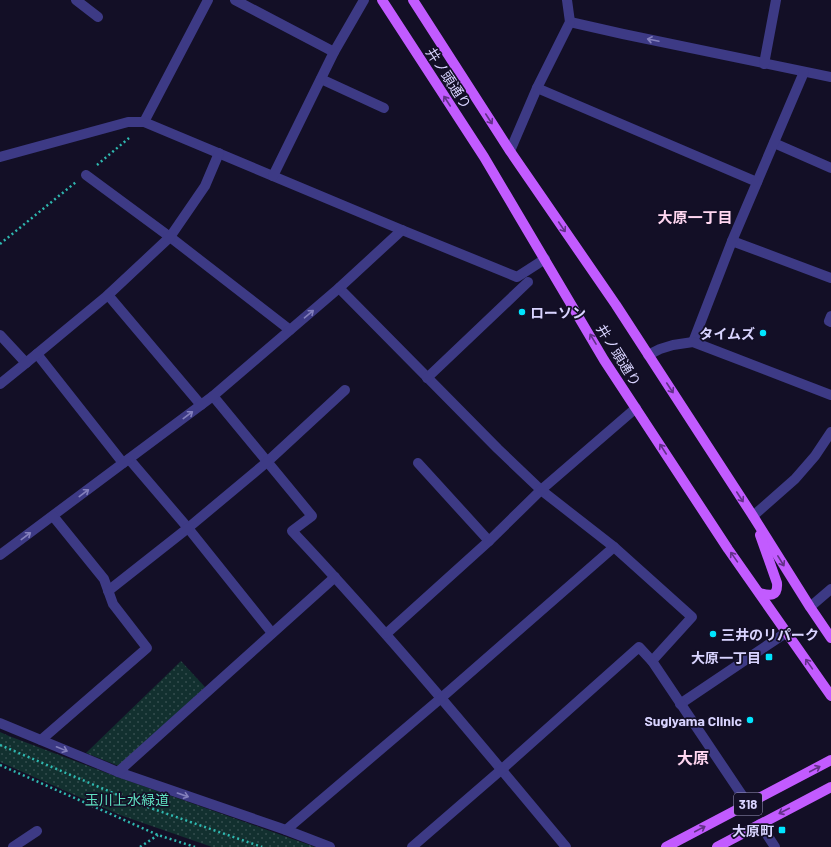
<svg xmlns="http://www.w3.org/2000/svg" width="831" height="847" font-family="Barlow,'Noto Sans JP',sans-serif">
<style>
.grass{fill:url(#grass-dots)}
.lines{fill:none;stroke-linecap:round;stroke-linejoin:round}
.path{stroke:#2fb8b0;stroke-width:2.5;stroke-dasharray:2 3;stroke-linecap:butt}
.minor{stroke:#3d3a85;stroke-width:10}
.major{stroke:#c25bff;stroke-width:10}
.oneway{stroke:#837fbc}
.oneway2{stroke:#623188}
.poi-dot{fill:#00e5ff;stroke:#130f26;stroke-width:1.5}
.labels{text-anchor:middle;dominant-baseline:central;stroke-width:3.5;stroke-linejoin:round;paint-order:stroke}
.shield{fill:#130f26;stroke:#9e99be;stroke-width:1}
.shield-label{font-size:13px;font-weight:bold;fill:#d9d4ff}
.street-label{font-size:14px;fill:#d9d4ff;stroke:#130f26}
.poi-label{font-size:14px;font-weight:bold;fill:#d9d4ff;stroke:#130f26;text-anchor:end}
.park-label{font-size:14px;fill:#5fe0c0;stroke:#130f26}
.neighbourhood-label{font-size:15px;font-weight:bold;fill:#ffd6f0;stroke:#130f26}
.quarter-label{font-size:16px;font-weight:bold;fill:#ffd6f0;stroke:#130f26}
</style>
<defs>
<pattern id="grass-dots" width="8" height="8" patternUnits="userSpaceOnUse"><rect width="8" height="8" fill="#12302f"/><path d="M2 2h.1M6 6h.1" fill="none" stroke="#344d4e" stroke-width="1.8" stroke-linecap="round"/></pattern>
</defs>
<rect width="100%" height="100%" fill="#130f26"/>
<g class="grass">
<path d="M181,661L205,687L121,767L86,753Z"/>
<path d="M0,732L9,736L112,775L315,847H212L120,815L0,762Z"/>
</g>
<g class="lines">
<g class="path">
<path d="M97,165L129,138"/>
<path d="M0,244L76,182"/>
<path d="M0,745L139,804L262,847"/>
<path d="M0,765L158,835L195,847"/>
<path d="M140,847L158,835"/>
</g>
<g class="minor">
<path d="M76,0L98,17"/>
<path d="M235,0L334,52"/>
<path d="M570,22L623,34L831,77"/>
<path d="M764,64L776,0"/>
<path d="M321,79L384,108"/>
<path d="M537,88L757,182"/>
<path d="M144,122L208,0"/>
<path d="M774,143L831,168"/>
<path d="M510,151L537,88L570,22L567,0"/>
<path d="M0,157L128,122H144L402,230L517,277L545,259"/>
<path d="M86,175L170,237L290,330"/>
<path d="M273,176L334,52L364,0"/>
<path d="M732,241L831,278"/>
<path d="M339,288L498,449L541,490L614,547L692,617L652,661"/>
<path d="M108,295L201,405"/>
<path d="M831,316L829,321L831,322"/>
<path d="M0,335L26,363"/>
<path d="M693,342L732,241L804,72"/>
<path d="M37,354L123,463"/>
<path d="M648,355L660,349L673,345L693,342L831,395"/>
<path d="M427,378L528,282"/>
<path d="M0,384L26,363L108,295L170,237L205,186L219,153"/>
<path d="M213,396L312,516L292,531C388,633 477,740 566,847"/>
<path d="M129,459L188,528L272,633"/>
<path d="M418,463L489,541"/>
<path d="M753,516L795,479L815,456L831,432"/>
<path d="M0,555L213,396L339,288L402,230"/>
<path d="M108,591L188,528L267,462L345,390"/>
<path d="M810,607L831,589"/>
<path d="M386,634L489,541L541,490L636,408"/>
<path d="M680,704L787,632"/>
<path d="M0,723L118,772L286,830L330,847"/>
<path d="M41,740L147,648L113,604L104,579L53,516"/>
<path d="M118,772L335,577"/>
<path d="M760,824L775,847"/>
<path d="M286,830L440,699L614,547"/>
<path d="M13,847L37,831"/>
<path d="M412,847L501,770L639,647L652,661L748,804"/>
</g>
<g class="major">
<path d="M382,0L484,157L604,360L728,549L831,696"/>
<path d="M413,0L510,151L616,305L753,516L810,607L831,638"/>
<path d="M760,593C770,596 778,597 777,583L760,535"/>
<path d="M666,847L831,760"/>
<path d="M717,847L831,787"/>
</g>
</g>
<defs><path id="oneway-shaft" d="M-6 0H5M1.5-3L5.5 0L1.5 3" fill="none" stroke-width="1.6" stroke-linecap="round" stroke-linejoin="round"/></defs>
<g class="oneway">
<use href="#oneway-shaft" transform="translate(653 40) rotate(-168)"/>
<use href="#oneway-shaft" transform="translate(309 314) rotate(-40)"/>
<use href="#oneway-shaft" transform="translate(188 415) rotate(-37)"/>
<use href="#oneway-shaft" transform="translate(84 493) rotate(-37)"/>
<use href="#oneway-shaft" transform="translate(26 536) rotate(-37)"/>
<use href="#oneway-shaft" transform="translate(62 749) rotate(22)"/>
<use href="#oneway-shaft" transform="translate(183 795) rotate(19)"/>
</g>
<g class="oneway2">
<use href="#oneway-shaft" transform="translate(447 101) rotate(-123)"/>
<use href="#oneway-shaft" transform="translate(489 119) rotate(57)"/>
<use href="#oneway-shaft" transform="translate(562 227) rotate(56)"/>
<use href="#oneway-shaft" transform="translate(593 339) rotate(-121)"/>
<use href="#oneway-shaft" transform="translate(670 388) rotate(57)"/>
<use href="#oneway-shaft" transform="translate(663 449) rotate(-123)"/>
<use href="#oneway-shaft" transform="translate(740 497) rotate(57)"/>
<use href="#oneway-shaft" transform="translate(734 557) rotate(-125)"/>
<use href="#oneway-shaft" transform="translate(781 561) rotate(58)"/>
<use href="#oneway-shaft" transform="translate(809 664) rotate(-125)"/>
<use href="#oneway-shaft" transform="translate(815 769) rotate(-28)"/>
<use href="#oneway-shaft" transform="translate(784 811) rotate(153)"/>
<use href="#oneway-shaft" transform="translate(700 829) rotate(-28)"/>
</g>
<g class="poi-dot">
<circle cx="522" cy="312" r="4"/>
<circle cx="763" cy="333" r="4"/>
<circle cx="713" cy="634" r="4"/>
<rect x="765" y="653" width="8" height="8" rx="2"/>
<circle cx="750" cy="720" r="4"/>
<rect x="778" y="826" width="8" height="8" rx="2"/>
</g>
<g class="labels">
<rect class="shield" x="734" y="793" width="28" height="22" rx="3"/>
<g class="shield-label">
<text x="748" y="804">318</text>
</g>
<g class="street-label">
<text transform="translate(449 78) rotate(57)">井ノ頭通り</text>
<text transform="translate(619 355) rotate(58)">井ノ頭通り</text>
</g>
<g class="poi-label">
<text x="530" y="312" text-anchor="start">ローソン</text>
<text x="755" y="333">タイムズ</text>
<text x="721" y="634" text-anchor="start">三井のリパーク</text>
<text x="761" y="657">大原一丁目</text>
<text x="742" y="720">Sugiyama Clinic</text>
<text x="774" y="830">大原町</text>
</g>
<g class="park-label">
<text x="127" y="799">玉川上水緑道</text>
</g>
<g class="neighbourhood-label">
<text x="695" y="217">大原一丁目</text>
</g>
<g class="quarter-label">
<text x="693" y="757">大原</text>
</g>
</g>
</svg>
